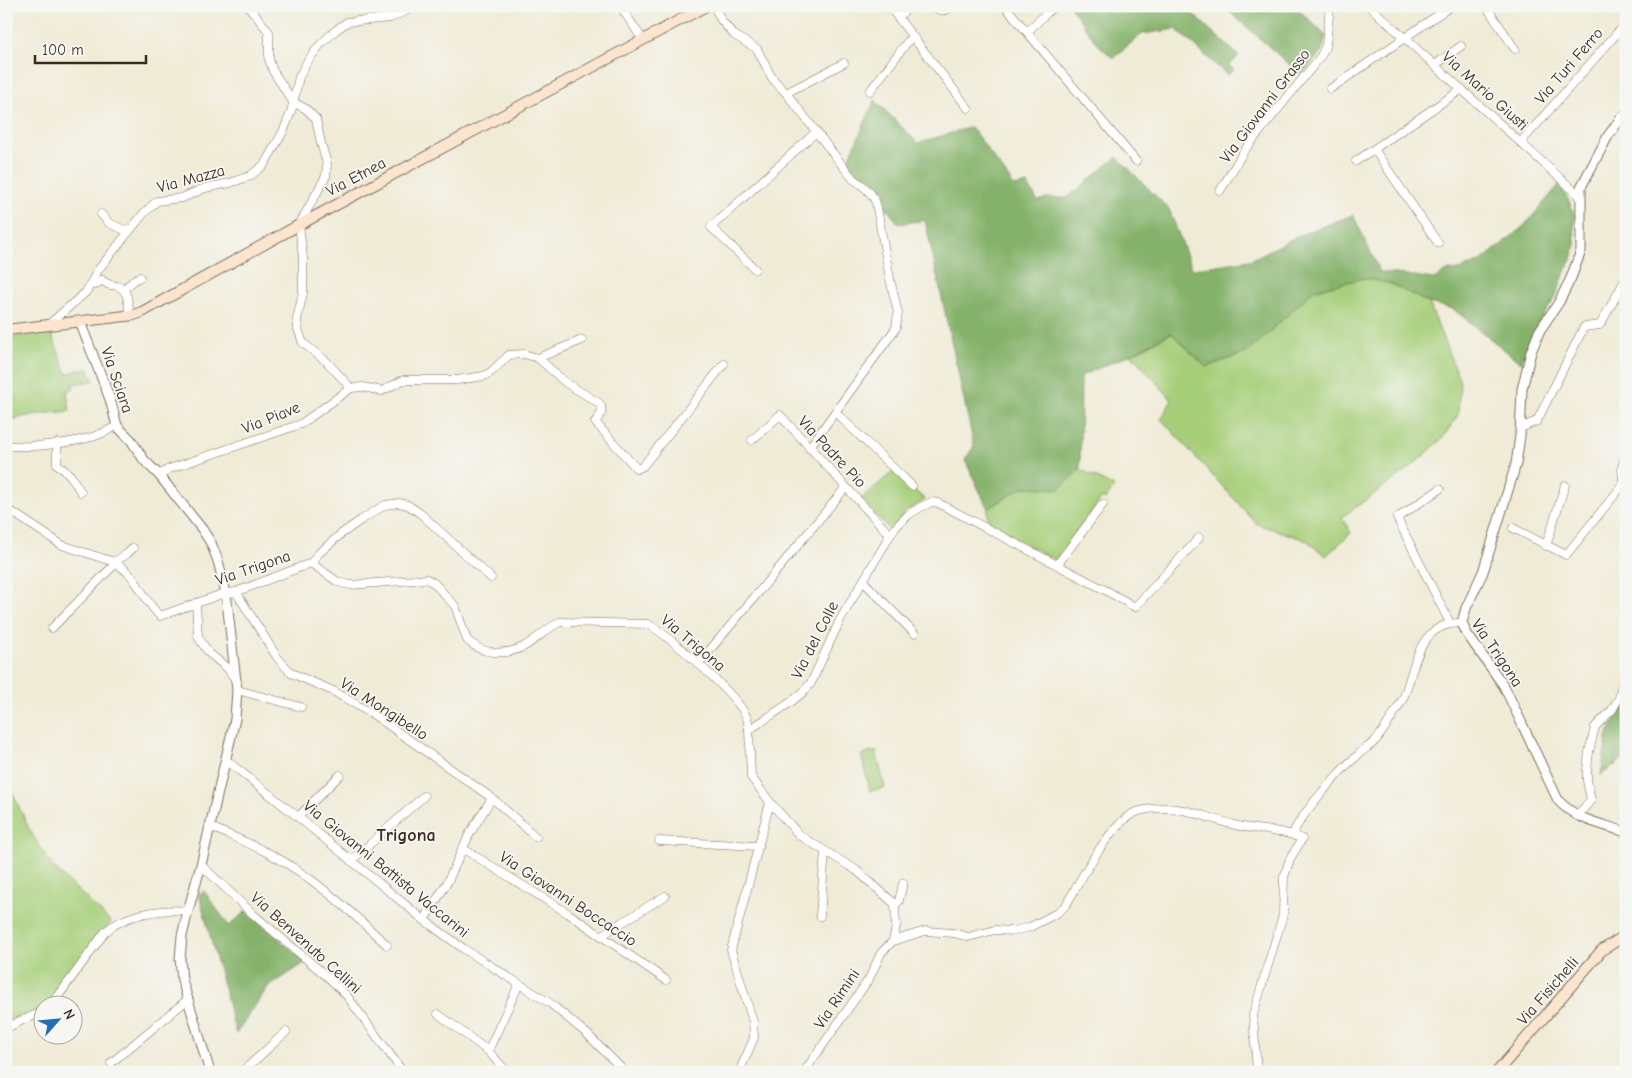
<svg xmlns="http://www.w3.org/2000/svg" width="1632" height="1078" font-family="'Comic Neue',sans-serif">
<style>
.green{fill:#a7cf7a;stroke:#717c4c}
.forest{fill:#85b26a;stroke:#606e44}
.lines{fill:none;stroke-linecap:round;stroke-linejoin:round}
.minor-casing{stroke:#7a6e5e;stroke-width:9}
.tertiary-casing{stroke:#7a6e5e;stroke-width:11}
.secondary-casing{stroke:#7a6e5e;stroke-width:12}
.minor{stroke:#fff;stroke-width:8}
.tertiary{stroke:#fff;stroke-width:9}
.secondary{stroke:#fbe5cf;stroke-width:10}
.labels{text-anchor:middle;dominant-baseline:central;stroke-width:4;stroke-linejoin:round;paint-order:stroke}
.street-label{font-size:16px;fill:#3b2a1e;stroke:#f6f6f2}
.neighbourhood-label{font-size:18px;font-weight:bold;fill:#3b2a1e;stroke:#f6f6f2}
</style>
<rect width="100%" height="100%" fill="#f6f6f2"/>
<filter id="ink" filterUnits="userSpaceOnUse"><feTurbulence type="fractalNoise" baseFrequency=".02" numOctaves="2"/><feDisplacementMap in="SourceGraphic" scale="10" xChannelSelector="R" yChannelSelector="G"/><feConvolveMatrix kernelMatrix="1 2 1 2 8 2 1 2 1" color-interpolation-filters="sRGB"/></filter>
<filter id="wash" filterUnits="userSpaceOnUse"><feTurbulence type="fractalNoise" baseFrequency=".0096" numOctaves="4" result="noise"/><feDisplacementMap in="SourceGraphic" scale="20" xChannelSelector="R" yChannelSelector="G"/><feGaussianBlur stdDeviation="1.12" result="paint"/><feColorMatrix in="noise" values="0 0 0 0 0 0 0 0 0 0 0 0 0 0 0 0 0 1.4 0 .05"/><feComposite in="paint" operator="in"/></filter>
<g filter="url(#wash)">
<rect width="100%" height="100%" fill="#efebd6"/>
<g class="green">
<path d="M1364,278L1391,284L1429,303L1460,382L1458,415L1442,439L1410,468L1342,517L1351,533L1326,556L1306,540L1257,524L1161,419L1172,400L1131,354L1171,333L1207,367L1248,352L1314,290Z"/>
<path d="M50,330L67,374L80,369L82,371L88,368L94,381L72,384L74,389L67,391L70,411L31,415L8,421L6,420V383L8,380L6,371V353L8,352L6,338L23,336V333Z"/>
<path d="M1080,469L1114,487L1105,500L1102,498L1055,560L988,524V509L1023,487L1060,489Z"/>
<path d="M894,471L925,500L908,510L889,529L861,499Z"/>
<path d="M876,751L885,788L870,791L861,755Z"/>
<path d="M10,787L29,829L52,866L111,922L48,1005L42,1006V1008L12,1018L6,1022V792Z"/>
</g>
<g class="forest">
<path d="M1070,6H1184L1239,56L1229,65L1234,70L1227,75L1176,29L1142,34L1113,58L1098,45Z"/>
<path d="M1223,6H1295L1326,36L1321,53L1301,75Z"/>
<path d="M875,100L918,143L971,127L1015,187L1027,184L1038,201L1046,198H1067L1117,157L1169,209L1192,269L1250,260L1302,234L1353,215L1380,272L1434,279L1449,270L1456,271L1481,261L1524,226L1559,185L1569,201L1574,215L1575,244L1572,260L1566,269L1555,298L1532,333L1521,363L1453,309L1429,303L1391,284L1364,278L1314,290L1248,352L1206,367L1171,333L1131,354L1081,376L1080,469L1060,489L1023,487L988,509L965,460L974,446L925,220L899,224L848,161Z"/>
<path d="M1626,700V757L1601,775L1608,733L1622,709Z"/>
<path d="M204,891L229,926L246,911L306,962L267,988L236,1034L199,894Z"/>
</g>
</g>
<g filter="url(#ink)">
<g class="lines">
<defs>
<g id="minor">
<path d="M620,6L643,40"/>
<path d="M714,6L721,20L734,35L757,49L772,78L786,93L853,179C863,185 872,192 876,203L890,279L898,313L896,328L809,448"/>
<path d="M889,6L968,108"/>
<path d="M930,6C939,10 944,13 952,6"/>
<path d="M1005,6L1136,161"/>
<path d="M1369,6L1581,197"/>
<path d="M1486,6L1515,49"/>
<path d="M898,18L909,6"/>
<path d="M1027,32L1054,6"/>
<path d="M1435,65L1461,46"/>
<path d="M1330,89L1451,6"/>
<path d="M870,91L912,36"/>
<path d="M786,93L844,63"/>
<path d="M1521,142L1619,31"/>
<path d="M1356,161L1374,149"/>
<path d="M1220,191L1244,151L1321,56L1326,45L1330,6"/>
<path d="M101,214L109,223L129,232"/>
<path d="M1438,243L1374,149L1462,89"/>
<path d="M755,269L711,227L816,132"/>
<path d="M90,284L95,285L102,280C107,285 111,285 117,286C129,289 128,305 130,315"/>
<path d="M122,288C131,287 131,279 140,277"/>
<path d="M48,325L86,292L98,270L144,213L157,201L182,198L205,188L230,183L250,176L264,165L283,132L291,112L299,77L307,62L320,45L336,30L347,22L390,18L417,6"/>
<path d="M538,358L582,340"/>
<path d="M351,388L363,387L382,391L403,380H457L484,376L491,372L509,355L524,354L538,358L566,383L599,403C605,411 600,416 595,422L637,469L643,466L724,364"/>
<path d="M835,412L912,486"/>
<path d="M1520,428L1537,421L1584,327L1600,325L1624,282"/>
<path d="M752,440L780,415L890,535"/>
<path d="M57,443V464L70,475L81,492"/>
<path d="M6,445C27,449 70,443 92,437C100,435 109,430 117,426"/>
<path d="M159,475L169,469L301,424L351,388L326,361L303,343L298,329L297,319L303,293V258L299,225L326,176L327,164L321,143L316,119L306,109L293,102L273,71L269,59V32L248,6"/>
<path d="M1623,482L1622,468L1626,453"/>
<path d="M1440,489L1397,518L1450,623"/>
<path d="M6,508L62,545L114,562C140,577 141,598 160,616L222,594L236,592L311,563L338,582L350,585L427,579L434,583L455,606L467,640C483,655 505,656 525,646C537,639 547,628 560,622L648,624C670,637 738,695 747,718C748,722 749,726 749,730"/>
<path d="M1513,528L1566,555L1626,481"/>
<path d="M1546,546L1565,485"/>
<path d="M114,562L127,554L133,548"/>
<path d="M311,563L319,553L341,534L361,520L385,505L399,503L408,505L421,514L491,578"/>
<path d="M1057,565L1103,504"/>
<path d="M863,581L914,633"/>
<path d="M236,592L277,657L291,673L333,691L374,715L492,798L536,837"/>
<path d="M196,603L198,636L202,643L209,653L228,669L237,682"/>
<path d="M52,628L116,563"/>
<path d="M698,664L779,568L846,487"/>
<path d="M237,690L301,707"/>
<path d="M226,760L298,817L424,920L464,949L551,1004L587,1034L625,1072"/>
<path d="M770,802L799,835L856,870L895,904L896,926L893,941L881,953L869,979L804,1072"/>
<path d="M1577,816L1591,800L1587,781V770L1589,752L1595,727L1612,710L1619,698L1626,669"/>
<path d="M298,817L340,775"/>
<path d="M209,826C230,836 252,844 272,855C315,878 351,912 387,945"/>
<path d="M1293,834C1300,815 1341,769 1358,755C1363,750 1370,746 1375,741C1383,732 1389,722 1395,712C1398,707 1402,702 1404,696C1416,665 1418,622 1462,623"/>
<path d="M659,841L758,846"/>
<path d="M462,848L569,914L666,980"/>
<path d="M351,861L424,796"/>
<path d="M201,865L254,915L330,979L347,996L403,1072"/>
<path d="M895,904L899,901L903,883"/>
<path d="M820,916L825,851"/>
<path d="M424,920L447,883L470,833L492,798"/>
<path d="M602,935L665,896"/>
<path d="M893,941L925,931L954,933L968,937L995,930L1014,931L1030,927L1057,913L1066,905C1080,881 1109,825 1134,813C1148,807 1168,807 1183,810C1201,814 1218,821 1235,825C1257,831 1282,829 1302,839L1290,859L1284,877L1283,915L1253,1015L1257,1072"/>
<path d="M51,1006L105,932C124,914 163,908 188,911"/>
<path d="M438,1014L488,1051"/>
<path d="M7,1028L16,1023L42,1012"/>
<path d="M111,1063L187,1000"/>
<path d="M242,1072L286,1032"/>
<path d="M507,1072L488,1051L519,984"/>
<path d="M739,1072L754,1038L753,1022L731,950L770,802L751,777L749,730L791,702L801,694L811,683L841,618L894,529L908,515L921,507L932,502L938,503L1107,591L1135,607L1199,538"/>
</g>
<g id="tertiary">
<path d="M1626,114L1621,118L1608,136L1581,187V251L1571,278L1559,302L1540,330L1531,352L1522,389L1520,436L1516,464L1483,572L1466,608L1462,623L1467,634L1504,686L1558,800C1575,820 1602,824 1626,832"/>
<path d="M80,322L110,399L117,426L131,440L144,460L159,475L202,529L211,543L218,561L226,593L237,690L235,719L201,865L188,911L182,936L180,959L182,980L210,1072"/>
</g>
<g id="secondary">
<path d="M6,330L134,315L142,312L299,225L706,6"/>
<path d="M1497,1072L1602,950L1626,935"/>
</g>
</defs>
<use href="#minor" class="minor-casing"/>
<use href="#tertiary" class="tertiary-casing"/>
<use href="#secondary" class="secondary-casing"/>
<use href="#minor" class="minor"/>
<use href="#tertiary" class="tertiary"/>
<use href="#secondary" class="secondary"/>
</g>
</g>
<g class="labels">
<g class="street-label">
<text transform="translate(1569 66) rotate(-49)">Via Turi Ferro</text>
<text transform="translate(1485 91) rotate(42)">Via Mario Giusti</text>
<text transform="translate(1265 106) rotate(-53)">Via Giovanni Grasso</text>
<text transform="translate(356 177) rotate(-28)">Via Etnea</text>
<text transform="translate(191 179) rotate(-15)">Via Mazza</text>
<text transform="translate(117 380) rotate(71)">Via Sciara</text>
<text transform="translate(271 418) rotate(-22)">Via Piave</text>
<text transform="translate(832 452) rotate(47)">Via Padre Pio</text>
<text transform="translate(253 568) rotate(-19)">Via Trigona</text>
<text transform="translate(815 640) rotate(-63)">Via del Colle</text>
<text transform="translate(693 643) rotate(40)">Via Trigona</text>
<text transform="translate(1497 653) rotate(56)">Via Trigona</text>
<text transform="translate(384 709) rotate(33)">Via Mongibello</text>
<text transform="translate(386 869) rotate(39)">Via Giovanni Battista Vaccarini</text>
<text transform="translate(568 899) rotate(33)">Via Giovanni Boccaccio</text>
<text transform="translate(306 943) rotate(42)">Via Benvenuto Cellini</text>
<text transform="translate(1548 991) rotate(-49)">Via Fisichelli</text>
<text transform="translate(837 999) rotate(-56)">Via Rimini</text>
</g>
<g class="neighbourhood-label">
<text x="406" y="835">Trigona</text>
</g>
</g>
<rect width="1632" height="1078" fill="none" stroke="#f6f6f2" stroke-width="25"/>
<g transform="translate(58 1020) rotate(63)"><circle r="24" fill="#f6f6f2" stroke="#aba49d"/>
<path d="M0-4L9 19L0 12L-9 19Z" fill="#1f6fb2"/>
<text y="-8" font-size="14" font-weight="bold" text-anchor="middle" fill="#3b2a1e">N</text>
</g>
<path d="M35 55v8h111v-8" fill="none" stroke="#3b2a1e" stroke-width="2.5"/>
<text x="42" y="55" font-size="15" fill="#3b2a1e" stroke="#f6f6f2" stroke-width="4" paint-order="stroke">100 m</text>
</svg>
